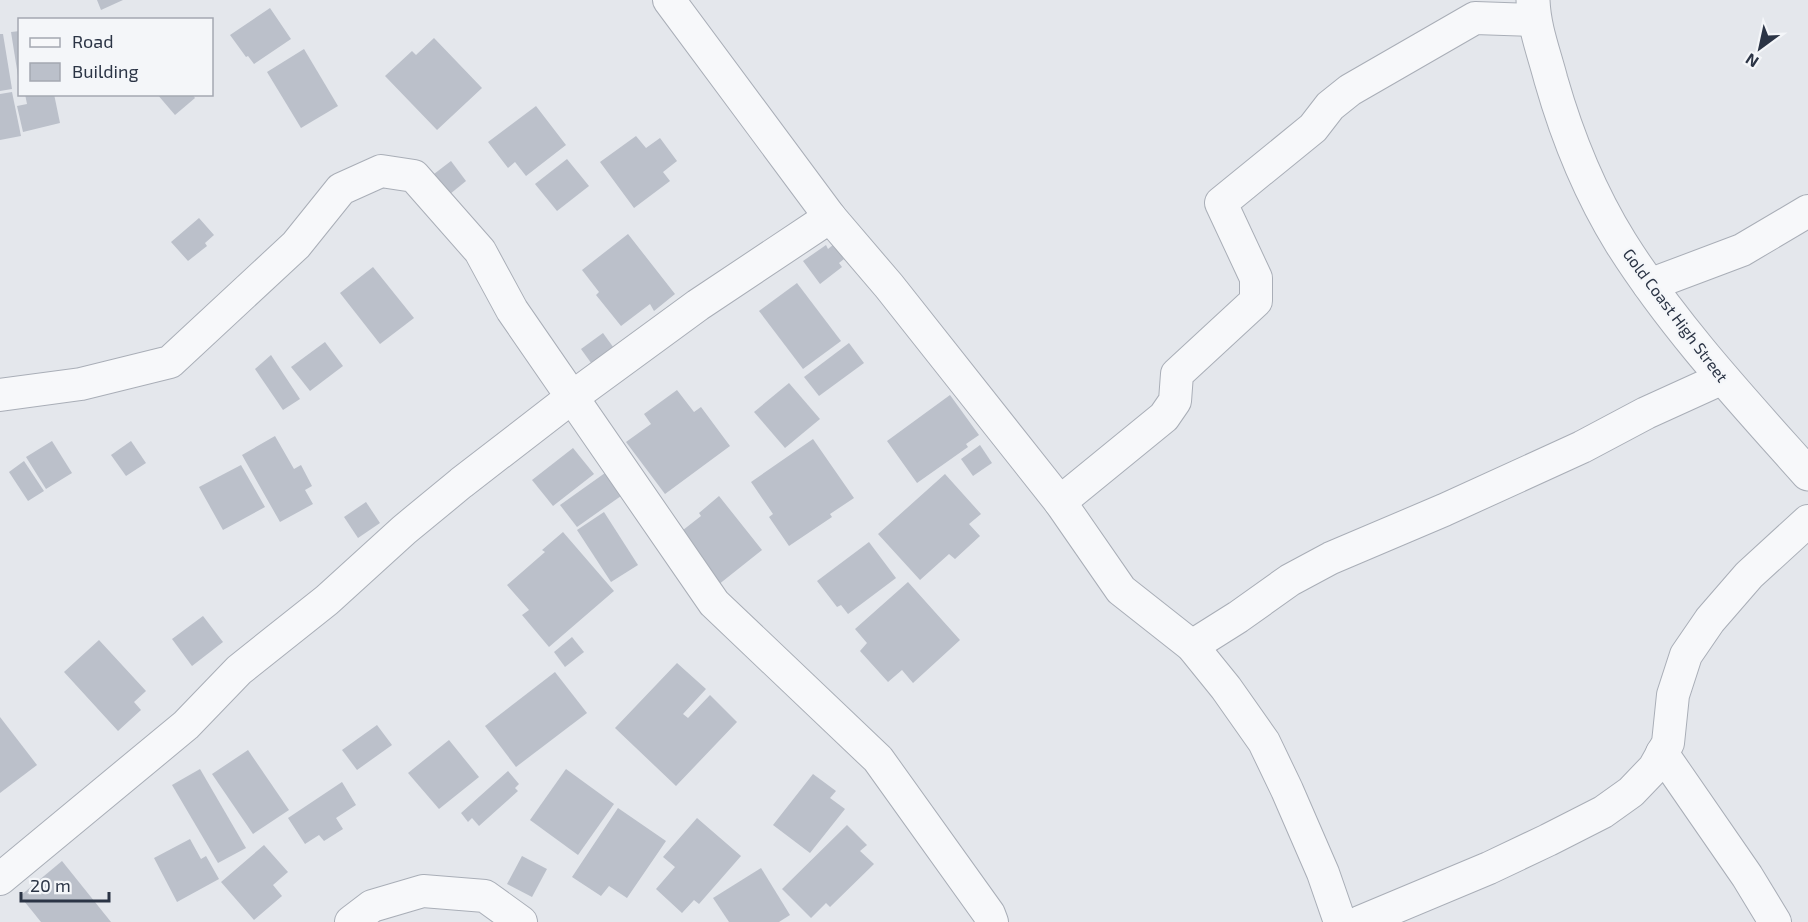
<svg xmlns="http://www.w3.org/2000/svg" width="1808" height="922" font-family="'Exo 2',sans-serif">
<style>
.building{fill:#bbc0ca}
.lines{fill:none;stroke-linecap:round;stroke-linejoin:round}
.minor-casing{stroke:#a9aeb7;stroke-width:34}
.tertiary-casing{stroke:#a9aeb7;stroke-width:35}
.minor{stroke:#f7f8fa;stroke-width:32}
.tertiary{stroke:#f7f8fa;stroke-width:33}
.labels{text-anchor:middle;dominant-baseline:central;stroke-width:4.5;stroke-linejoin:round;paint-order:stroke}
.street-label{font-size:16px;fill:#2b3445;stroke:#f4f6f9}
</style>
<rect width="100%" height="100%" fill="#e4e7ec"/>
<g class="building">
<path d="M97,0H123L101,10Z"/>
<path d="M270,8L291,39L254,64L248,56L246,57L230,35Z"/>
<path d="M20,31V76H18L11,32Z"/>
<path d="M0,34H3L12,89L0,91Z"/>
<path d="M434,38L482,88L437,130L385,76L412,51L416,55Z"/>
<path d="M304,49L338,106L301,128L267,72Z"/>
<path d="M12,92L21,136L0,140V94Z"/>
<path d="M25,94H54L60,123L23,132L17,106L27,104Z"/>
<path d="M157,94H192L195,98L175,115Z"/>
<path d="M536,106L566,145L526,176L515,162L508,168L488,142Z"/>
<path d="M636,136L646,148L660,138L677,161L663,172L670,181L634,208L600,162Z"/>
<path d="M567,159L589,186L557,211L535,184Z"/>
<path d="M451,161L466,181L450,194L434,174Z"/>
<path d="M199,218L214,235L205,243L207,246L188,261L171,242Z"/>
<path d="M628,234L675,294L654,311L650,304L621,326L596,295L599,292L582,270Z"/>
<path d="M826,245L828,249L833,245L844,259L839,263L842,267L820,284L803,261Z"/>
<path d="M373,267L414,318L380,344L340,293Z"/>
<path d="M797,283L841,341L803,369L759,311Z"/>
<path d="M603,333L616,351L594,367L581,349Z"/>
<path d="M325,342L343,366L310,391L291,367Z"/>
<path d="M849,343L864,363L819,396L804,377Z"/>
<path d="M271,355L300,399L283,410L255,369Z"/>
<path d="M789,383L820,419L785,448L754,412Z"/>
<path d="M677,390L694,412L701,407L730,446L665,494L626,442L651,424L644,414Z"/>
<path d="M950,395L979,435L966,444L968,447L917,483L887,441Z"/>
<path d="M275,436L294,469L301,465L312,486L305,490L313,504L280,522L242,455Z"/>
<path d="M813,439L854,498L830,514L832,517L789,546L769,517L773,514L751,482Z"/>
<path d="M52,441L72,473L46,489L26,457Z"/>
<path d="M131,441L146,463L126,476L111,455Z"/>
<path d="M980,445L992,463L973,476L961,459Z"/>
<path d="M573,448L594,474L553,506L532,480Z"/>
<path d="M24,461L44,491L28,501L9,472Z"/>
<path d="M241,465L265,507L223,530L199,487Z"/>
<path d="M605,473L621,496L577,527L560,505Z"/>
<path d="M945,474L981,514L969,524L980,536L955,559L949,554L920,580L878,534Z"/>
<path d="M719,496L762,550L718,585L678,534L701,516L699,513Z"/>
<path d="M366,502L380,523L358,538L344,517Z"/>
<path d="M604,512L638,565L611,582L577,530Z"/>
<path d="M563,532L614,591L549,647L522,615L529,610L507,585L545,552L542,550Z"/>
<path d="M869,542L896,578L848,614L841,605L837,607L817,581Z"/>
<path d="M908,582L960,640L913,683L902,670L888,682L860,651L867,643L855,629Z"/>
<path d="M203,616L223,642L192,666L172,639Z"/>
<path d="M572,637L584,652L565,667L554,652Z"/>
<path d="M99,640L146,691L134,702L141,710L118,731L64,672Z"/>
<path d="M677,663L706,689L683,714L688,718L710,695L737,722L676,786L615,728Z"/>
<path d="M555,672L587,713L516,767L485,726Z"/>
<path d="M0,717L37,765L0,793Z"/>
<path d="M377,725L392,745L357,770L342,750Z"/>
<path d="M449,740L479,777L439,809L408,773Z"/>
<path d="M248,750L289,810L253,834L212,774Z"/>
<path d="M200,769L246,848L218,863L172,785Z"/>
<path d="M566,769L614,804L578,855L530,820Z"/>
<path d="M508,771L519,784L515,788L518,791L479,826L472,818L468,822L461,813Z"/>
<path d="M813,774L836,791L830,798L845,809L810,853L773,825Z"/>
<path d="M342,782L356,805L336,818L343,829L324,841L319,835L305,844L288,818Z"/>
<path d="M618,808L666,841L627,898L609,886L601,896L572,877Z"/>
<path d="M697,818L741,856L699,904L694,900L682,913L656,889L675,867L663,857Z"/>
<path d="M847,825L867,845L860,851L874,864L830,907L826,903L811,918L782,889Z"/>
<path d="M190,839L201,859L206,856L219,879L177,902L154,858Z"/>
<path d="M264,845L288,872L273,885L282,896L254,920L221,882Z"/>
<path d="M522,856L547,869L532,897L507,884Z"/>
<path d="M62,861L111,922H41L20,896Z"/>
<path d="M761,868L790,915L779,922H729L713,898Z"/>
</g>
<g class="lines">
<defs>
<g id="minor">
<path d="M669,0L830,217L889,286L1060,502L1121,590L1192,646L1226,688L1264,742L1287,790L1323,873L1340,922"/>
<path d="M1649,285L1742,250L1808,211"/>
<path d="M0,395L81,384L170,362L296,245L341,189L381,171L414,176L480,251L512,310L714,603L878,759L989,914L992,922"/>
<path d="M1060,502L1164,417L1175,401L1177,374L1256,301V278L1221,203L1313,128L1330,106L1350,90L1475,18L1534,20"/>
<path d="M1192,646L1238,617L1290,580L1331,558L1444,510L1582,447L1646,413L1723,378"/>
<path d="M1662,753L1747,876L1775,922"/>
<path d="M0,879L186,725L239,670L327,600L404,530L461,483L571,398L698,305L830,217"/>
<path d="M351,922L372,906L423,891L485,896L521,922"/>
<path d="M1360,922L1489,868L1548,840L1603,812L1631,792L1654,768L1668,743L1673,695L1686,655L1710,620L1749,575L1808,521"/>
</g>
<path id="tertiary" d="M1533,0C1534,28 1544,53 1551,80C1567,136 1590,193 1621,243C1674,327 1742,400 1808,474"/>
</defs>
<use href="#minor" class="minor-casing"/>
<use href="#tertiary" class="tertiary-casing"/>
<use href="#minor" class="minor"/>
<use href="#tertiary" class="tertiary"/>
</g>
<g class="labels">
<g class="street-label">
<text transform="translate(1676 315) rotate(53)">Gold Coast High Street</text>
</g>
</g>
<rect x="18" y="18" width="195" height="78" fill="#f4f6f9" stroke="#a4a8b1" stroke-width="1.5"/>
<rect x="30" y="38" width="30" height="9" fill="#f7f8fa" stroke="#a4a8b1" stroke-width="1.5"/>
<text x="72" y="48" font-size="18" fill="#2b3445">Road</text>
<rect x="30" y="63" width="30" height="18" fill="#bbc0ca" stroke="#a4a8b1" stroke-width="1.5"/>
<text x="72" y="78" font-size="18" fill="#2b3445">Building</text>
<g transform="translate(1760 48) rotate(213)" stroke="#f4f6f9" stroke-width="4.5" paint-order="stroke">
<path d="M0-4.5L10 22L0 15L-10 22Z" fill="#2b3445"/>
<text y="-9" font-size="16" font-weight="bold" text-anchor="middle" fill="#2b3445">N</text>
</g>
<path d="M21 892v9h88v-9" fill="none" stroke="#2b3445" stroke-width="3"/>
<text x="30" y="892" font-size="18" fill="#2b3445" stroke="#f4f6f9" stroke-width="4.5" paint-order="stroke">20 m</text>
</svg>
